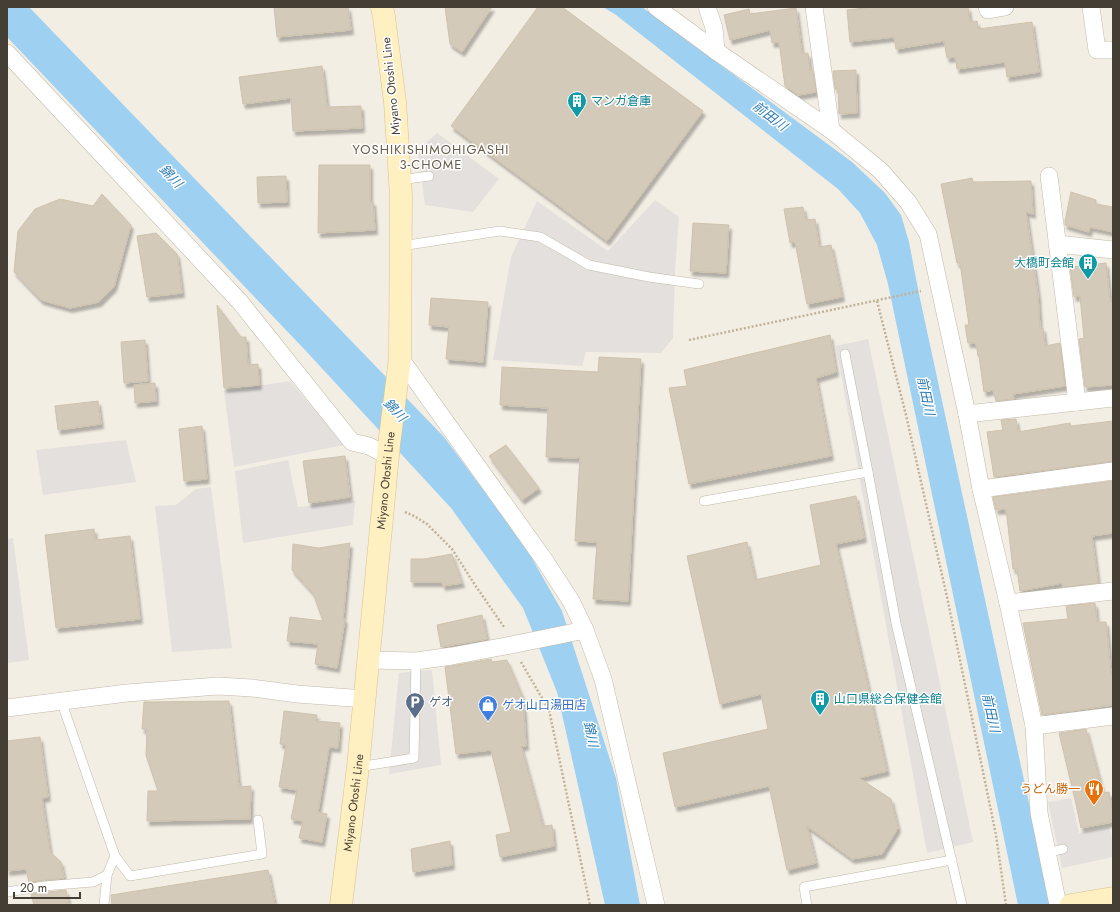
<svg xmlns="http://www.w3.org/2000/svg" width="1120" height="912" font-family="Jost,'Noto Sans JP',sans-serif">
<style>
.parking{fill:#e3e0dd}
.water{fill:#9ed0f2}
.building{fill:#d4cab9;stroke:#cfc2ac;filter:url(#shadow)}
.lines{fill:none;stroke-linecap:round;stroke-linejoin:round}
.lane-casing{stroke:#c1b9a9;stroke-width:10}
.street-casing{stroke:#c1b9a9;stroke-width:18}
.secondary-casing{stroke:#d4c292;stroke-width:23}
.path{stroke:#c0b297;stroke-width:2.5;stroke-dasharray:2 2;stroke-linecap:butt}
.lane{stroke:#fff;stroke-width:9}
.street{stroke:#fff;stroke-width:17}
.secondary{stroke:#fff0c2;stroke-width:22}
.labels{text-anchor:middle;dominant-baseline:central;stroke-width:3;stroke-linejoin:round;paint-order:stroke}
.street-label{font-size:12px;fill:#453e34;stroke:#fff}
.culture-label{font-size:12px;fill:#0d838f;stroke:#fff;text-anchor:start}
.service-label{font-size:12px;fill:#4e5e75;stroke:#fff;text-anchor:start}
.shop-label{font-size:12px;fill:#366cbe;stroke:#fff;text-anchor:start}
.food-label{font-size:12px;fill:#c56008;stroke:#fff;text-anchor:end}
.water-label{font-size:13px;font-style:italic;fill:#2a7ab3;stroke:#fff}
.neighbourhood-label{font-size:13px;letter-spacing:1px;fill:#685c4b;stroke:#fff}
</style>
<defs>
<filter id="shadow"><feDropShadow dx="2.5" dy="4.5" stdDeviation="1" flood-color="#0004"/></filter>
</defs>
<rect width="100%" height="100%" fill="#f3eee4"/>
<g class="parking">
<path d="M437,133L499,179L473,212L425,205L418,150Z"/>
<path d="M655,200L679,217L675,270L673,338L661,353L586,352L582,366L493,360L511,257L537,201L608,251Z"/>
<path d="M868,339L973,842L927,853L836,346Z"/>
<path d="M290,381L344,445L234,467L224,391Z"/>
<path d="M126,440L136,482L43,495L36,450Z"/>
<path d="M288,460L298,507L355,501L353,525L243,543L235,471Z"/>
<path d="M211,487L232,648L172,652L155,506L176,505L196,489Z"/>
<path d="M13,538L29,660L7,663V539Z"/>
<path d="M432,670L441,765L389,774L399,673Z"/>
<path d="M1071,798L1079,833L1109,827L1113,845V857L1062,868L1048,802Z"/>
</g>
<g class="water">
<path d="M7,7H29L444,437L525,546L562,611L616,778L640,905H605L557,692L523,608L451,508L305,350L7,37Z"/>
<path d="M603,7H642L852,162L885,193L901,215L909,242L919,294L1051,905H1018L888,284L877,245L860,213L838,189L616,15Z"/>
</g>
<g class="building">
<path d="M274,7H348L351,30L277,37Z"/>
<path d="M445,7H492L462,52L450,44Z"/>
<path d="M538,7H562L703,111L607,241L451,126Z"/>
<path d="M874,7H968L970,22L977,21L978,29L1032,22L1039,72L1007,77L1005,62L957,69L955,57L947,58L944,41L896,49L894,37L850,42L847,10Z"/>
<path d="M796,8L802,54L808,53L810,71H813L816,92L798,95L785,86L779,42L772,43L770,30L730,40L724,15L749,9L750,14Z"/>
<path d="M322,66L327,107L361,106L362,128L293,131L291,98L243,104L239,77Z"/>
<path d="M856,70L857,113L839,114L838,89H835L833,71Z"/>
<path d="M319,165H370V202L373,201L375,230L318,233Z"/>
<path d="M286,176L287,202L258,203L257,177Z"/>
<path d="M972,178L973,182L1031,181L1033,214L1026,212L1038,295L1040,328H1043L1045,346L1060,343L1065,386L1013,394L1014,399L996,401L993,390L984,392L979,356H978L976,343H968L965,325H969L960,263H957L941,184Z"/>
<path d="M1071,192L1096,200V204L1113,207V232L1090,227L1089,232L1065,225V221Z"/>
<path d="M102,194L131,225L114,287L99,302L70,308L41,300L14,272L18,231L35,209L60,199L93,206Z"/>
<path d="M803,207L806,220L815,219L819,247L831,245L842,297L807,304L795,242L790,243L784,209Z"/>
<path d="M693,223L729,225L726,273L690,271Z"/>
<path d="M156,233L177,254L182,293L147,297L137,236Z"/>
<path d="M1106,263L1110,302H1113V385L1085,387L1079,339L1084,338L1080,296L1074,297L1070,267Z"/>
<path d="M431,298L488,302L483,362L446,359L449,327L429,325Z"/>
<path d="M217,305L241,337H246L248,365L258,364L259,385L224,388Z"/>
<path d="M830,335L836,372L816,378L831,456L689,484L669,388L687,386L684,370Z"/>
<path d="M145,340L148,381L124,383L121,342Z"/>
<path d="M599,357L641,359L628,601L593,599L597,542L575,541L580,456L577,458L546,457L548,408L500,405L502,367L598,372Z"/>
<path d="M155,383L156,401L135,403L134,385Z"/>
<path d="M98,401L101,424L58,430L55,406Z"/>
<path d="M1016,419L1018,432L1070,423L1071,426L1113,421V461L994,477L987,432L1003,430L1001,420Z"/>
<path d="M202,426L207,479L184,481L179,429Z"/>
<path d="M506,445L539,488L522,500L489,456Z"/>
<path d="M345,456L350,497L309,503L303,461Z"/>
<path d="M1113,481V533L1092,536L1098,583L1063,587L1062,583L1020,591L1017,569H1013L1006,509L996,510L993,497Z"/>
<path d="M856,496L864,538L836,544L887,771L859,778L891,799L898,828L882,854L852,859L807,826L816,863L787,870L769,786L675,807L663,753L768,729L761,694L720,704L687,556L747,542L755,580L821,565L810,505Z"/>
<path d="M94,529L95,540L130,536L140,619L56,628L45,535Z"/>
<path d="M350,543L343,619H345L337,668L315,664L318,644L287,641L290,617L323,621L313,593L292,570L293,544L319,548Z"/>
<path d="M452,554L462,583L443,586L442,582H411V559H424Z"/>
<path d="M1095,603L1097,622H1106L1111,673H1113V705L1042,715L1023,623L1068,619L1066,606Z"/>
<path d="M482,615L487,639L441,647L437,625Z"/>
<path d="M491,659L492,662L507,660L523,698L526,746H521L543,826L552,825L554,846L500,857L496,835L511,832L491,750L456,754L445,667Z"/>
<path d="M229,701L239,787L251,786L250,819L147,821L148,791H158L146,755L147,729H142L144,702Z"/>
<path d="M284,711L317,715L316,721L340,723L338,748L329,747L318,812L327,814L322,842L299,838L303,821L291,819L297,790L279,787L286,745L280,744Z"/>
<path d="M1086,729L1103,793L1109,792L1113,812V822L1081,828L1076,804L1059,733Z"/>
<path d="M40,737L48,797L42,798L50,852L61,862L64,878L29,882L26,869L7,871V741Z"/>
<path d="M450,841L452,865L413,872L411,849Z"/>
<path d="M268,870L275,905H112L111,895Z"/>
<path d="M66,890L69,905H34L31,894Z"/>
</g>
<g class="lines">
<defs>
<g id="lane">
<path d="M400,180L429,176"/>
<path d="M401,246L500,231L540,237L589,265L649,277L699,284"/>
<path d="M845,354L868,472L896,623L962,905"/>
<path d="M704,501L868,472"/>
<path d="M62,701L65,712L115,856L107,875L104,905"/>
<path d="M358,767L414,758L416,661"/>
<path d="M1047,853L1063,849"/>
<path d="M115,856L130,876L262,854L258,820"/>
<path d="M7,892L44,886L93,882L107,875"/>
<path d="M807,905L804,887L952,860"/>
</g>
<g id="street">
<path d="M656,7L716,51L831,130L881,171L908,202L928,234L967,414L981,489L1008,603L1034,726L1039,813L1058,905"/>
<path d="M707,7L714,28L716,51"/>
<path d="M814,7L831,130"/>
<path d="M987,7L988,10L1005,7"/>
<path d="M1091,7L1097,50H1113"/>
<path d="M7,53L240,302L352,442L369,446L388,456"/>
<path d="M1049,176L1077,402"/>
<path d="M1057,244L1113,250"/>
<path d="M400,358L545,561L571,601L585,630L603,679L656,905"/>
<path d="M967,414L1113,398"/>
<path d="M981,489L1113,471"/>
<path d="M1008,603L1113,591"/>
<path d="M368,660L416,661L452,656L511,645L585,630"/>
<path d="M7,708L127,693L218,686L252,688L297,694L365,699"/>
<path d="M1034,726L1113,716"/>
</g>
<g id="secondary">
<path id="s1" d="M341,905L358,767L389,445L400,358L401,196L395,102L384,17L382,7"/>
<path d="M1071,905L1113,898"/>
</g>
</defs>
<use href="#lane" class="lane-casing"/>
<use href="#street" class="street-casing"/>
<use href="#secondary" class="secondary-casing"/>
<g class="path">
<path d="M877,301L906,415L947,597L996,835L1006,905"/>
<path d="M689,340L921,291"/>
<path d="M405,512L414,516L427,524L452,549L475,585L504,627"/>
<path d="M521,662L549,710L590,905"/>
</g>
<use href="#lane" class="lane"/>
<use href="#street" class="street"/>
<use href="#secondary" class="secondary"/>
</g>
<defs>
<symbol id="building-pin" viewBox="-11 -11 22 30"><path d="M0 17L-7.5 6A9.5 9.5 0 1 1 7.5 6Z" fill="#0f9aa8" stroke="#fff"/><path d="M-4-6H4V6H1V3H-1V6H-4ZM-2.5-4.3h1.7v1.8h-1.7ZM.8-4.3h1.7v1.8H.8ZM-2.5-1h1.7V.8h-1.7ZM.8-1h1.7V.8H.8Z" fill="#fff"/></symbol>
<symbol id="parking-pin" viewBox="-11 -11 22 30"><path d="M0 17L-7.5 6A9.5 9.5 0 1 1 7.5 6Z" fill="#5c6f8a" stroke="#fff"/><path d="M-3.5-5.5H1a3.5 3.5 0 0 1 0 7H-1V5.5H-3.5ZM-1-3.4V-.6H.8a1.4 1.4 0 0 0 0-2.8Z" fill="#fff"/></symbol>
<symbol id="shop-pin" viewBox="-11 -11 22 30"><path d="M0 17L-7.5 6A9.5 9.5 0 1 1 7.5 6Z" fill="#3f7fe0" stroke="#fff"/><path d="M-5-2.5h2.3a2.7 3.5 0 0 1 5.4 0H5L5.5 6h-11ZM-1.5-2.5h3a1.5 2.3 0 0 0-3 0Z" fill="#fff"/></symbol>
<symbol id="restaurant-pin" viewBox="-11 -11 22 30"><path d="M0 17L-7.5 6A9.5 9.5 0 1 1 7.5 6Z" fill="#e8710a" stroke="#fff"/><path d="M-5-6h1v4h1v-4h1v4h1v-4h1v5L-1.5 .5V6h-2V.5L-5-1ZM5-6V6H3V1.5H1.5Q1.5-4 5-6Z" fill="#fff"/></symbol>
</defs>
<g fill-rule="evenodd">
<use href="#building-pin" x="566" y="90" width="22" height="30"/>
<use href="#building-pin" x="1077" y="252" width="22" height="30"/>
<use href="#building-pin" x="809" y="688" width="22" height="30"/>
<use href="#parking-pin" x="404" y="691" width="22" height="30"/>
<use href="#shop-pin" x="477" y="694" width="22" height="30"/>
<use href="#restaurant-pin" x="1083" y="778" width="22" height="30"/>
</g>
<g class="labels">
<g class="street-label">
<text transform="translate(391 86) rotate(-96)">Miyano Otoshi Line</text>
<text stroke="none"><textPath href="#s1" startOffset="427">Miyano Otoshi Line</textPath></text>
<text stroke="none"><textPath href="#s1" startOffset="103">Miyano Otoshi Line</textPath></text>
</g>
<g class="culture-label">
<text x="591" y="101">マンガ倉庫</text>
<text x="1074" y="263" text-anchor="end">大橋町会館</text>
<text x="834" y="699">山口県総合保健会館</text>
</g>
<g class="service-label">
<text x="429" y="702">ゲオ</text>
</g>
<g class="shop-label">
<text x="502" y="705">ゲオ山口湯田店</text>
</g>
<g class="food-label">
<text x="1080" y="789">うどん勝一</text>
</g>
<g class="water-label">
<text transform="translate(770 116) rotate(37)">前田川</text>
<text transform="translate(171 176) rotate(46)">錦川</text>
<text transform="translate(926 396) rotate(78)">前田川</text>
<text transform="translate(395 410) rotate(46)">錦川</text>
<text transform="translate(991 713) rotate(78)">前田川</text>
<text transform="translate(591 734) rotate(78)">錦川</text>
</g>
<g class="neighbourhood-label">
<text x="431" y="149">YOSHIKISHIMOHIGASHI<tspan x="431" dy="15">3-CHOME</tspan></text>
</g>
</g>
<rect width="1120" height="912" fill="none" stroke="#453e34" stroke-width="16"/>
<path d="M14 892v6h66v-6" fill="none" stroke="#453e34" stroke-width="2"/>
<text x="20" y="892" font-size="12" fill="#453e34" stroke="#ffffff" stroke-width="3" paint-order="stroke">20 m</text>
</svg>
